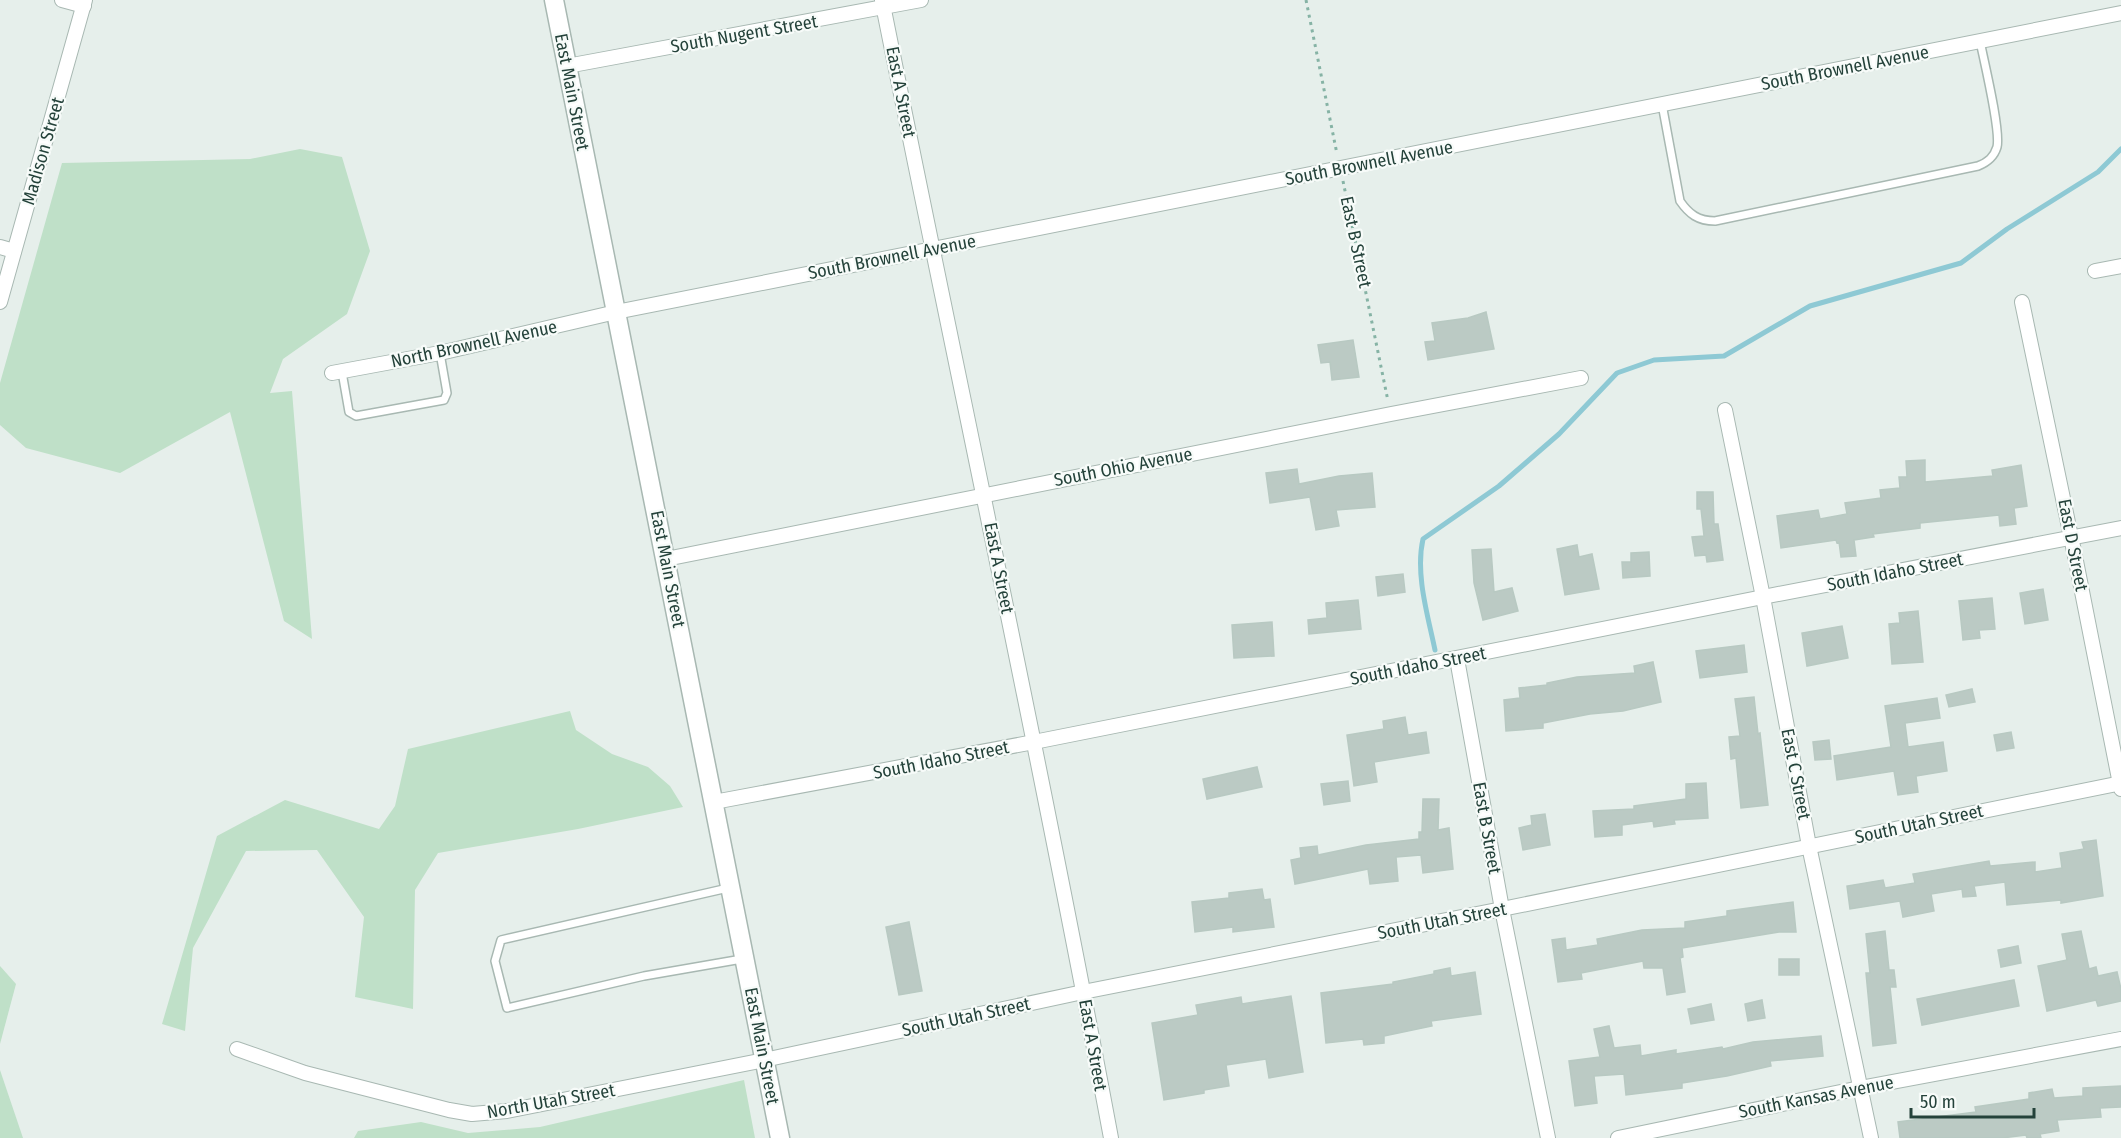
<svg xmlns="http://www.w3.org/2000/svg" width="2121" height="1138" font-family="'Fira Sans Condensed',sans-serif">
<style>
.green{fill:#bfe0c8}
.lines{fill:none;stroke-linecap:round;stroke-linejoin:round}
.stream{stroke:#8ec9d4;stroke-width:5}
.building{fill:#bbcac4;stroke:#b8c9c2;stroke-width:1.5}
.service-casing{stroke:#a8b8b2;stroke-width:10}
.minor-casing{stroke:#a8b8b2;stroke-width:16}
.tertiary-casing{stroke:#a8b8b2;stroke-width:21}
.path{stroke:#86b3a5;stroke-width:3;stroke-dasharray:3 4.5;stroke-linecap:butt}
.service{stroke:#fff;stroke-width:7}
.minor{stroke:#fff;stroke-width:14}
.tertiary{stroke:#fff;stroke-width:18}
.labels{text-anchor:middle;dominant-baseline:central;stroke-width:4.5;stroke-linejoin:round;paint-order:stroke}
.street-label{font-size:18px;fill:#24423a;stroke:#f7fbf9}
</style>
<rect width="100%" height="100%" fill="#e6efeb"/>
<g class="green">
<path d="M300,149L342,157L370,251L347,314L283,359L270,393L292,391L312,639L284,621L230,412L120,473L26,448L0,425V383L62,163L250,159Z"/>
<path d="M570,711L576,730L612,754L648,767L670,786L683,807L578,829L438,853L415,890L413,1009L355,997L364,917L317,850L246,851L193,948L185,1031L162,1024L217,836L285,800L379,829L395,806L408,749Z"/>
<path d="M0,966L16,984L0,1044Z"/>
<path d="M0,1070L23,1138H0Z"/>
<path d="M744,1080L755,1138H354L358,1131L421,1122L468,1133L540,1127Z"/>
</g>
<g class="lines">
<path class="stream" d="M1435,650C1428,616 1415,574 1423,539L1499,486L1559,434L1617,373L1654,360L1724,356L1810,306L1961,263L2007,229L2098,172L2121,149"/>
</g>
<g class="building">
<path d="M1486,312L1494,349L1428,360L1425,342L1435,341L1432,323L1468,318Z"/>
<path d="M1353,340L1359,377L1332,380L1330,362L1321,363L1318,345Z"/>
<path d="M1925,460V482L1993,476L1992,470L2021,465L2027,506L2014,508L2016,524L2000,526L1999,515L1920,523V528L1873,534L1874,537L1854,540L1856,556L1841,557L1839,542L1837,543L1836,540L1781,548L1777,516L1818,510L1820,519L1847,514L1845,503L1881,498L1880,490L1900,488L1899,477H1907L1906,461Z"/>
<path d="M1297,469L1299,484L1339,476L1372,473L1375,507L1336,510L1339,526L1316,530L1310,497L1270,503L1266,473Z"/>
<path d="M1697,492H1713L1714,524H1718L1723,560L1707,562L1706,555L1695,556L1692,537L1704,536L1701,509H1697Z"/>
<path d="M1577,545L1579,557L1592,554L1599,589L1565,595L1557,549Z"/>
<path d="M1491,549L1494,592L1512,588L1518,611L1483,620L1474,583L1472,550Z"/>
<path d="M1649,552L1650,576L1623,578L1622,562H1631V553Z"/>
<path d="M1403,574L1405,592L1378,596L1376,577Z"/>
<path d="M2043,589L2048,620L2025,624L2020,593Z"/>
<path d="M1992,598L1995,629L1979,630L1980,638L1963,640L1959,601Z"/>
<path d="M1358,600L1361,629L1309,634L1308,620L1327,618L1326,603Z"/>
<path d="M1918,611L1923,662L1892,664L1889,624L1900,623L1899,613Z"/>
<path d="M1272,622L1274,656L1234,658L1232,625Z"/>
<path d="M1842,626L1848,658L1807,666L1802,633Z"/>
<path d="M1744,645L1747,672L1700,678L1696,651Z"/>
<path d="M1653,662L1661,702L1623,711L1590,714L1543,723V728L1506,731L1504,700L1520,698L1519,688L1547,685V683L1577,677L1635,673L1634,666Z"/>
<path d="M1972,689L1975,702L1949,707L1946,695Z"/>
<path d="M1754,697L1758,734L1760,733L1768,805L1741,808L1736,758L1731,759L1729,737L1740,736L1735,699Z"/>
<path d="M1937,698L1940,718L1905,723L1908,747L1943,742L1947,771L1916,776L1918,792L1898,795L1894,771L1837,780L1834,756L1891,747L1885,706Z"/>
<path d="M1405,717L1408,735L1426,732L1429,753L1374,762L1377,782L1354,786L1347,735L1384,729L1383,721Z"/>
<path d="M2011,732L2014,748L1997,751L1994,735Z"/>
<path d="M1829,740L1831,759L1815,760L1813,742Z"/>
<path d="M1257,767L1262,787L1207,799L1203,779Z"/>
<path d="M1348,781L1350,801L1324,805L1321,784Z"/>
<path d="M1706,783L1708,818L1674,820L1675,824L1654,827L1653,821L1622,825V835L1595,837L1593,811L1634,809V806L1686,799V784Z"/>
<path d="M1423,799H1439L1438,830L1449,828L1453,869L1423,873L1421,855L1396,857L1398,881L1370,884L1368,869L1295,884L1291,860L1301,858L1300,848L1317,846L1318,855L1366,845L1419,839V832H1422Z"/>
<path d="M1545,814L1550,845L1523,850L1519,828L1532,825L1531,816Z"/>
<path d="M2096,840L2103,896L2061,903V900L2007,905L2005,882L1974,886L1976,896L1963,897L1962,889L1931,894L1934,911L1903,917L1900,901L1850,909L1847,886L1883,880L1885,888L1915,883L1913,874L1989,861L1990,866L2035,862V872L2062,868L2060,853L2084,849L2082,842Z"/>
<path d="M1262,889L1264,900L1270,899L1274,927L1233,932V927L1195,932L1192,902L1229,898V893Z"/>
<path d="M1793,902L1796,932H1779L1682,948L1683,957L1680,958L1685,992L1667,995L1663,968H1644L1643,961L1581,973L1582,979L1558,982L1552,940L1565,938L1566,950L1598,945L1597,939L1642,930L1685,928V922L1727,916V911Z"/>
<path d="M909,922L922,991L899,995L886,927Z"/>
<path d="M1885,931L1889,970H1894L1896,987H1890L1896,1043L1873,1046L1866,973H1870L1866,934Z"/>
<path d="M2081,931L2089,969L2096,967L2098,976L2117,972L2121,989V1001L2098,1006L2096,1000L2047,1011L2038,966L2067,960L2062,934Z"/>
<path d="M2018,946L2021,963L2001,967L1998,950Z"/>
<rect x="1779" y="959" width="20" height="16"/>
<path d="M1450,968L1451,976L1475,972L1481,1014L1431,1021L1432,1026L1384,1036V1043L1364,1045L1363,1039L1326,1043L1321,993L1393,984V982L1434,974V971Z"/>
<path d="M2014,980L2019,1006L1922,1025L1917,999Z"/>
<path d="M1291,996L1303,1072L1269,1078L1266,1059L1226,1065L1229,1086L1204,1090V1093L1164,1100L1152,1023L1198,1015L1196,1005L1241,997L1242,1004Z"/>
<path d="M1762,1000L1765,1018L1748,1021L1745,1004Z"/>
<path d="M1711,1004L1714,1020L1691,1024L1688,1009Z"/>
<path d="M1609,1026L1614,1048L1640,1045L1641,1056L1676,1050V1054L1722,1047L1723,1049L1753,1042L1821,1036L1823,1056L1770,1061L1771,1066L1727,1076L1682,1083V1088L1626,1095L1624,1074L1594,1076L1597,1103L1575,1106L1569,1061L1600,1057L1594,1029Z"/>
<path d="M2121,1086V1107L2100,1108L2101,1117L2057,1120L2059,1131L2040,1134L2041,1138H2027L2026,1135L2002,1138H1900L1898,1122L1976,1112L1975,1107L2029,1099V1093L2052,1089L2054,1098L2083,1096V1088Z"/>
</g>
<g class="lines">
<defs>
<g id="service">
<path d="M1662,104L1680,201C1689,214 1698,221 1715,221L1978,166C1988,162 1994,157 1997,147C2001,131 1984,61 1980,41"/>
<path d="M342,372L349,412L356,416L444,400L447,393L440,353"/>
<path d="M728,888L501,940L495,961L507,1008L644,976L742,959"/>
</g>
<g id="minor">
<path d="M62,0L84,6"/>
<path d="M882,0C958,379 1040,758 1111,1138"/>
<path d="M567,66L921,0"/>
<path d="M0,247L14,251"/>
<path d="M2095,271L2121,266"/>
<path d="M0,302L85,0"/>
<path d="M2022,302L2075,556L2121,789"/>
<path d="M332,373L440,353L616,312L2121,13"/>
<path d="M1725,410L1763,597L1809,846L1871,1138"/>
<path d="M666,559L1391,414L1581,378"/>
<path d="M1457,659L1502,909L1548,1138"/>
<path d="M714,802L1034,742L1763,597L2121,528"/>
<path d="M237,1049L305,1073L449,1110L472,1114L507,1111L764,1060L1083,992L1502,909L2121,783"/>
<path d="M1618,1138L1860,1088L2121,1039"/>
</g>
<path id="tertiary" d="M554,0L780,1138"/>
</defs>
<use href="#service" class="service-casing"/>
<use href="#minor" class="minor-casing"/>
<use href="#tertiary" class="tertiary-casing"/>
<g class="path">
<path d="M1306,0L1337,154"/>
<path d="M1343,181L1388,401"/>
</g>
<use href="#service" class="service"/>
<use href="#minor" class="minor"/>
<use href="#tertiary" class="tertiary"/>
</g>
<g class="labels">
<g class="street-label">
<text transform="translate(744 34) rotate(-10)">South Nugent Street</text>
<text transform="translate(1845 68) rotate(-11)">South Brownell Avenue</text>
<text transform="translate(572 92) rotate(79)">East Main Street</text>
<text transform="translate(901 92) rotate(79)">East A Street</text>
<text transform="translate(43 151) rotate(-74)">Madison Street</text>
<text transform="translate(1369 163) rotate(-11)">South Brownell Avenue</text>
<text transform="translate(1356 242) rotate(78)">East B Street</text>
<text transform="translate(892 257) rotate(-11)">South Brownell Avenue</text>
<text transform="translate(474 344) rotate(-12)">North Brownell Avenue</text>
<text transform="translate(1123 467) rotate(-11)">South Ohio Avenue</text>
<text transform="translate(2073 545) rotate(79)">East D Street</text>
<text transform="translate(999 568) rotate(79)">East A Street</text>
<text transform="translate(668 569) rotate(79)">East Main Street</text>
<text transform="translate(1895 572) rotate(-11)">South Idaho Street</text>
<text transform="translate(1418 666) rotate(-11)">South Idaho Street</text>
<text transform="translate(941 760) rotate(-11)">South Idaho Street</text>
<text transform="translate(1796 774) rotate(79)">East C Street</text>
<text transform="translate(1919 824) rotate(-12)">South Utah Street</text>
<text transform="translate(1487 828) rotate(80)">East B Street</text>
<text transform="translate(1442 921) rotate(-11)">South Utah Street</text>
<text transform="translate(966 1017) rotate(-12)">South Utah Street</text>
<text transform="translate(1093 1045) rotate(80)">East A Street</text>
<text transform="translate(762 1046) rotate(79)">East Main Street</text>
<text transform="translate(1816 1097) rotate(-11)">South Kansas Avenue</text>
<text transform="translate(551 1101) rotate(-10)">North Utah Street</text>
</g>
</g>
<path d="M1911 1108v9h123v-9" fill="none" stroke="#24423a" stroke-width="3"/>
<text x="1920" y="1108" font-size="18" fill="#24423a" stroke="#f7fbf9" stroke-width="4.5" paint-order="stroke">50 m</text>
</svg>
